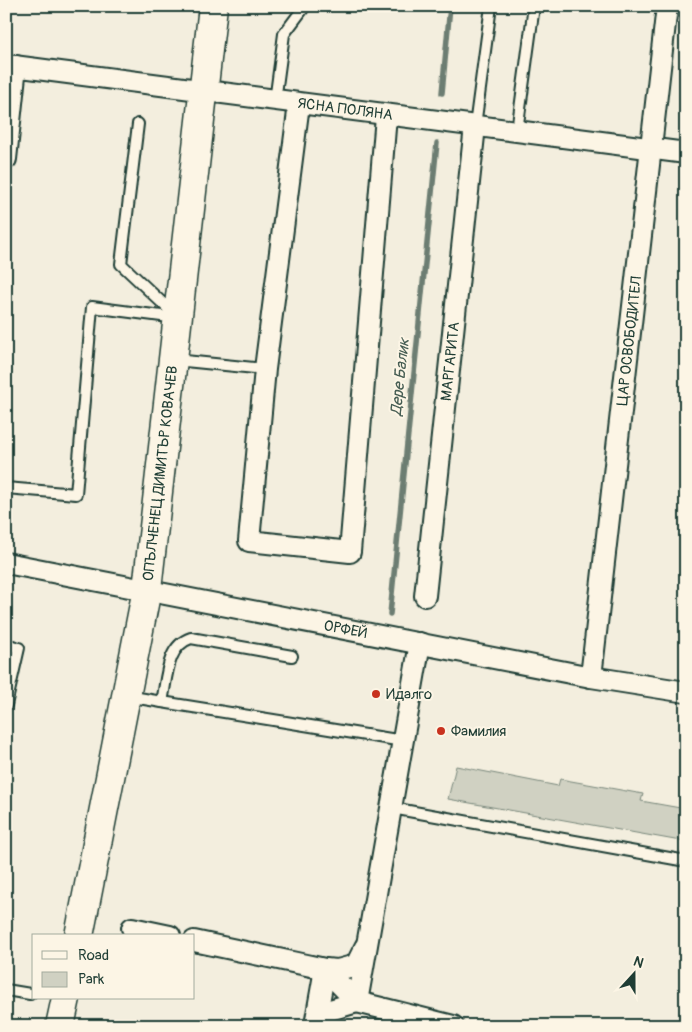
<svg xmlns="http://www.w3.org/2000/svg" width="692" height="1032" font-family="Pangolin,sans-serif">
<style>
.green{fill:#d0d1c2;stroke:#78877b}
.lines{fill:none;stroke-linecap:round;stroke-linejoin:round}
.stream{stroke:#6c7d72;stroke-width:5.5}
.lane-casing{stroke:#1f3d34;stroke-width:14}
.street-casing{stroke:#1f3d34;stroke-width:24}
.secondary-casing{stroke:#1f3d34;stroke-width:31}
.lane{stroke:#fcf5e5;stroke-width:10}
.street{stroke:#fcf5e5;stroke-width:20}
.secondary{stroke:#fcf5e5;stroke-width:28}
.poi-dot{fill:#c8321e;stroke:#fcf5e5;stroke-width:2}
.labels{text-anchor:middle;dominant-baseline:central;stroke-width:4;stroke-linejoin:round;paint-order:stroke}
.street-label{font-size:15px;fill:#1f3d34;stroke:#fcf5e5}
.poi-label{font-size:15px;fill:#1f3d34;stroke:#fcf5e5;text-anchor:start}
.water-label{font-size:16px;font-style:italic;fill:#465d53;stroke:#fcf5e5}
</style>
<rect width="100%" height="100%" fill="#f3eede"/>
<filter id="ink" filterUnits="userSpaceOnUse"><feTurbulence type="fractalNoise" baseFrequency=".02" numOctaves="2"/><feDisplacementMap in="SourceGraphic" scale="10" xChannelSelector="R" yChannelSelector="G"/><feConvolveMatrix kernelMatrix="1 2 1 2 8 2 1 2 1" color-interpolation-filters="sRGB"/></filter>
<g filter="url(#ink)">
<path class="green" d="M456,766L558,786L560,779L643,794L641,801L686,809V842L448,799Z"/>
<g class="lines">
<g class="stream">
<path d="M442,93L450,6"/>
<path d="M390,614L437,143"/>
</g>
<defs>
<g id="lane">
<path d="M275,101L284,34L305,6"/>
<path d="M138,124L121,264L174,314"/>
<path d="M475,126L491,6"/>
<path d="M517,131L534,6"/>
<path d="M175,360L265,369"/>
<path d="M6,488L76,494L92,307L177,318"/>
<path d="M6,644L19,648L6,705"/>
<path d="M127,696L162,702C167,679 166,646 191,638L292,656"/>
<path d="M162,702L403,741"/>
<path d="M392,808L686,861"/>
<path d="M6,990L30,994"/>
</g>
<g id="street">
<path id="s1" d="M6,65L686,153"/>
<path d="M299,104L265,369L249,541L350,552L386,116"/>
<path d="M6,159L16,66"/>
<path id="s2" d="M6,563L591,677L686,692"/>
<path id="s3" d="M425,596L475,126"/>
<path id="s4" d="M591,677L667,6"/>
<path d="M132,928L170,936"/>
<path d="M194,941L325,969L357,1002L453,1026"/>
<path d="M315,1025L325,969L338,970L356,965L365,947"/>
<path d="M315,1026L330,1010L357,1002L420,643"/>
</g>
<g id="secondary">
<path id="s5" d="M79,936L147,589L213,6"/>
<path d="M60,1026L66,998"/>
</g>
</defs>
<use href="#lane" class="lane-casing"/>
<use href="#street" class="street-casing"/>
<use href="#secondary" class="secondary-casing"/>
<use href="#lane" class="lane"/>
<use href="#street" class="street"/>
<use href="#secondary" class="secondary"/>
</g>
</g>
<g class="poi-dot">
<circle cx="376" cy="694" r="5"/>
<circle cx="441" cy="731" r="5"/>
</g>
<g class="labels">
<g class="street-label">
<text stroke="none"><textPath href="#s1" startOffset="342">ЯСНА ПОЛЯНА</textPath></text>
<text stroke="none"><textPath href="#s4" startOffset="338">ЦАР ОСВОБОДИТЕЛ</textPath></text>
<text stroke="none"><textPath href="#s3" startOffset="236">МАРГАРИТА</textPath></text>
<text stroke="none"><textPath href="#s5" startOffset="470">ОПЪЛЧЕНЕЦ ДИМИТЪР КОВАЧЕВ</textPath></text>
<text stroke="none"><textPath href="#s2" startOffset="346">ОРФЕЙ</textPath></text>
</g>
<g class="poi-label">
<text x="386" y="694">Идалго</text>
<text x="451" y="731">Фамилия</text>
</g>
<g class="water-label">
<text transform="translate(400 377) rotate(-84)">Дере Балик</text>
</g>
</g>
<rect width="692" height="1032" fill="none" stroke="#fcf5e5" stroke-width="25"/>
<rect x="12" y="12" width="667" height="1007" fill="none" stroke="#1f3d34" stroke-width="2" filter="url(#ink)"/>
<rect x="32" y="934" width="162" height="65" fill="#fcf5e5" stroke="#a4ab9e"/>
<rect x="42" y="951" width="25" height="8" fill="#fcf5e5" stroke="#a4ab9e"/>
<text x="78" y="960" font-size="15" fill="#1f3d34">Road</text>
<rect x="42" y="972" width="25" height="15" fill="#d0d1c2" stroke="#a4ab9e"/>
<text x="78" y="984" font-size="15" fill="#1f3d34">Park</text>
<g transform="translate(634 974) rotate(21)" stroke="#fcf5e5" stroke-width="4" paint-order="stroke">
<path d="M0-4L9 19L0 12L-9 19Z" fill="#1f3d34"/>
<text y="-8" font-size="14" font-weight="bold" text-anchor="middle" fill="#1f3d34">N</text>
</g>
</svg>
